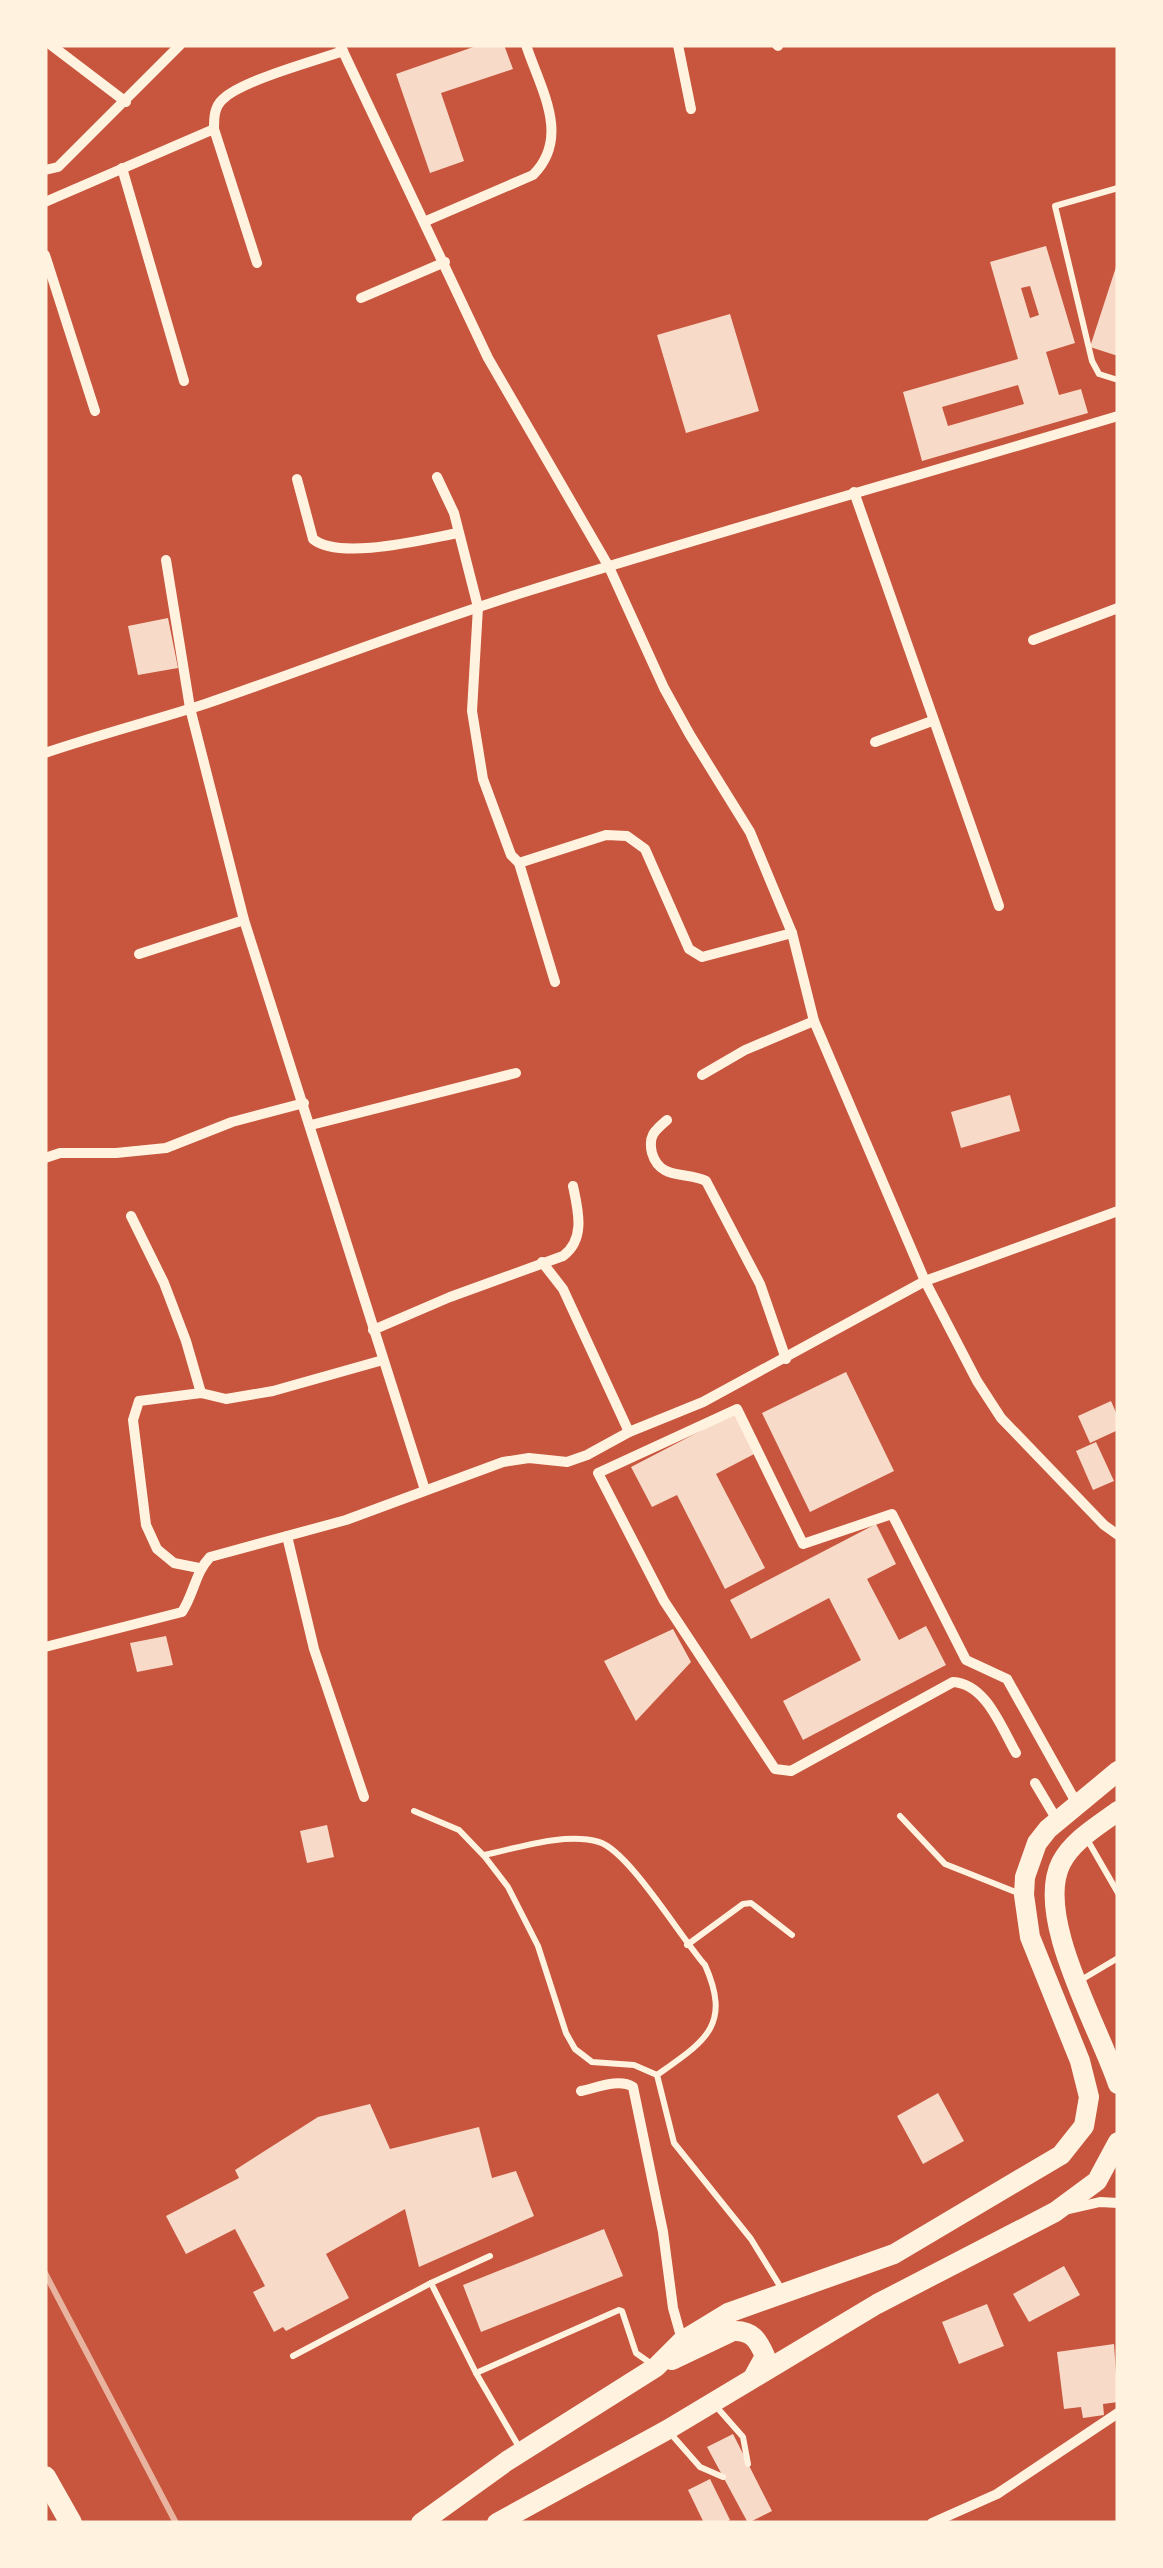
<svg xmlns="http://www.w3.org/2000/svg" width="1163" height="2568" font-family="Signika,sans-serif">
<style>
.building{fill:#f7dbc8;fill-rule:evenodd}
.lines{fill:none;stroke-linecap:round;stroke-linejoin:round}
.service{stroke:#fff3e0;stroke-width:6}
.minor{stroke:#fff3e0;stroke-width:10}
.primary{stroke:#fff3e0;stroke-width:20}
.motorway{stroke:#fff3e0;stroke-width:22}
.rail{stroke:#e9b49f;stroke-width:6}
</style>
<rect width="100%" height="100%" fill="#c8553d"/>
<g class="building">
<path d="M479,45H504L513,69L441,93L464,161L430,173L396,74Z"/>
<path d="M1046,246L1075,343L1046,352L1059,395L1081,389L1088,413L922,461L903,392L1018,359L990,262ZM1030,286L1039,315L1030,318L1021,288ZM1018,385L1024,404L948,426L942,407Z"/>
<path d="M1117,264H1118V356L1090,347Z"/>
<path d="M730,314L759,411L686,433L657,335Z"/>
<path d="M168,618L178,668L138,675L128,626Z"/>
<path d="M1010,1095L1020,1131L961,1148L951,1112Z"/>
<path d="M846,1372L894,1471L810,1512L762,1413Z"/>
<path d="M1111,1401L1118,1417V1430L1090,1443L1078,1416Z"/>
<path d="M737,1412L758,1452L716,1474L765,1568L725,1589L677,1495L652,1507L631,1467Z"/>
<path d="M1096,1442L1114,1481L1093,1490L1076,1451Z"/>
<path d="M876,1524L896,1564L867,1579L899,1640L926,1626L946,1665L803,1740L783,1701L861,1660L829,1598L751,1639L730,1600Z"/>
<path d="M673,1629L691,1662L636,1721L604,1661Z"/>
<path d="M166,1636L173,1665L137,1672L130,1643Z"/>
<path d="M327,1825L334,1857L307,1863L300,1831Z"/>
<path d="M938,2093L964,2141L923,2164L897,2116Z"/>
<path d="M370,2104L390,2149L479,2127L492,2178L516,2171L534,2216L419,2267L405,2209L326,2254L349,2298L286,2331L283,2327L274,2332L253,2292L265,2286L235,2229L186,2254L166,2216L239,2178L235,2170L318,2117Z"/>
<path d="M604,2229L623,2276L481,2332L463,2285Z"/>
<path d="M1064,2266L1080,2295L1029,2322L1013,2294Z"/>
<path d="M987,2304L1004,2346L959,2364L942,2322Z"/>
<path d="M1114,2344L1118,2402L1103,2404L1104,2415L1083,2418L1081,2407L1064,2409L1057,2352Z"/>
<path d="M733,2434L772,2511L748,2523L707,2447Z"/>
<path d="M710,2479L730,2520L723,2523H704L688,2490Z"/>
</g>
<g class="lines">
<g class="service">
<path d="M1118,188L1055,206L1092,361L1099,374L1118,380"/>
<path d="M414,1811L459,1830L485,1857L508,1887L538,1946L566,2033L575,2049L592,2062L634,2065L657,2075L674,2143L751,2239L783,2291"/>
<path d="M900,1816L945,1864L1018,1893"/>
<path d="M1088,1841L1118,1893"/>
<path d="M484,1855C518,1848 565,1832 599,1842C629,1851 681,1938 705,1965C732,2026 705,2041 657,2075"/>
<path d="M687,1945L743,1904L751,1903L792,1935"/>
<path d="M1081,1980L1118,1958"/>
<path d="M431,2283L476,2373L519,2447"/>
<path d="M293,2356L431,2283L490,2256"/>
<path d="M476,2373L619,2310L622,2311L636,2353L653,2365"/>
<path d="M714,2404L743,2437L748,2464"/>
<path d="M671,2434L700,2467L723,2477"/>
</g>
<g class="minor">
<path d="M51,45L126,102"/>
<path d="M340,45L488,358L609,567L664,688L690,735L750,832L792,933L814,1021L925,1281L977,1381L1001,1418L1104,1525L1118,1535"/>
<path d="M678,45L691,109"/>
<path d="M777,45L778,46"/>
<path d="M122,168L184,381"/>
<path d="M45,170L58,167L180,45"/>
<path d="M45,202L214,129"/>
<path d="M426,221L533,175C571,137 541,90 526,45"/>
<path d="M45,255L95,411"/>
<path d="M257,263L214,129C214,118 214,107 223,99C243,80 315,61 343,51"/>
<path d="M361,298L445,262"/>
<path d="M437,477L454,513L478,607L472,711L483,779L511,855L519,863L555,982"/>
<path d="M297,479L313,539C340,561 425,539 458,533"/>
<path d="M854,492L999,906"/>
<path d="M166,560L190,708L244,920L425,1490"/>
<path d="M1033,640L1118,608"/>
<path d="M875,742L932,721"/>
<path d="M45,753C98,735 152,721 205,704C313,667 419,625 528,591C724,530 921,475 1118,416"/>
<path d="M519,863L606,835L627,836L645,849L689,949L702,957L792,933"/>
<path d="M139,954L244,920"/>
<path d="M702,1075L745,1050L814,1021"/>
<path d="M667,1120C654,1131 648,1136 652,1153C660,1181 687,1171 706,1181L760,1284L786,1359"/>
<path d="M311,1125L516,1073"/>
<path d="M45,1158L60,1153H116L166,1148L232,1122L304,1103"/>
<path d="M131,1216L164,1283L186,1341L201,1393"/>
<path d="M542,1262L563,1289L629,1432"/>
<path d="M373,1330L450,1297L563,1256C586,1239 578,1210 573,1186"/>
<path d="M287,1536L314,1649L364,1797"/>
<path d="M199,1568L174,1563L157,1549L146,1525L133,1420L139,1401L201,1393L226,1399L273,1391L383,1360"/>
<path d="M45,1647L182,1612C194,1594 195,1573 210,1557L346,1520L503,1462L529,1458L567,1462L587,1455L629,1432L703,1402L925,1281L1118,1211"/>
<path d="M1016,1753C1001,1727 986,1684 953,1682L791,1771L775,1769L664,1601L598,1473L737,1409L803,1544L892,1514L966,1660L1007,1679L1077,1804"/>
<path d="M1035,1783L1057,1820"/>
<path d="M581,2091C596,2088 619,2078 633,2087L663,2232L673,2308L682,2340"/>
<path d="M1065,2210L1100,2202L1118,2203"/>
<path d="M932,2523L997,2494L1118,2413"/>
</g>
<g class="primary">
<path d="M1118,1811C1098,1826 1073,1840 1061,1863C1034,1917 1099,2027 1118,2084"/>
<path d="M672,2360L733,2331C752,2330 758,2340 765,2356L754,2376"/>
<path d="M421,2523L507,2461L656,2367L682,2341L728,2313L894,2254L1061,2155L1084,2126L1089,2097L1080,2061L1030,1937L1024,1895L1025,1877L1037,1843L1048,1829L1118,1771"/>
<path d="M497,2523L667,2430L877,2304L1055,2212L1097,2181L1118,2142"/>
</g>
<path class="motorway" d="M45,2477L71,2523"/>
<path class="rail" d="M45,2273L176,2523"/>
</g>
<rect width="1163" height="2568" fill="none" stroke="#fff3e0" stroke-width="95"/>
</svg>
